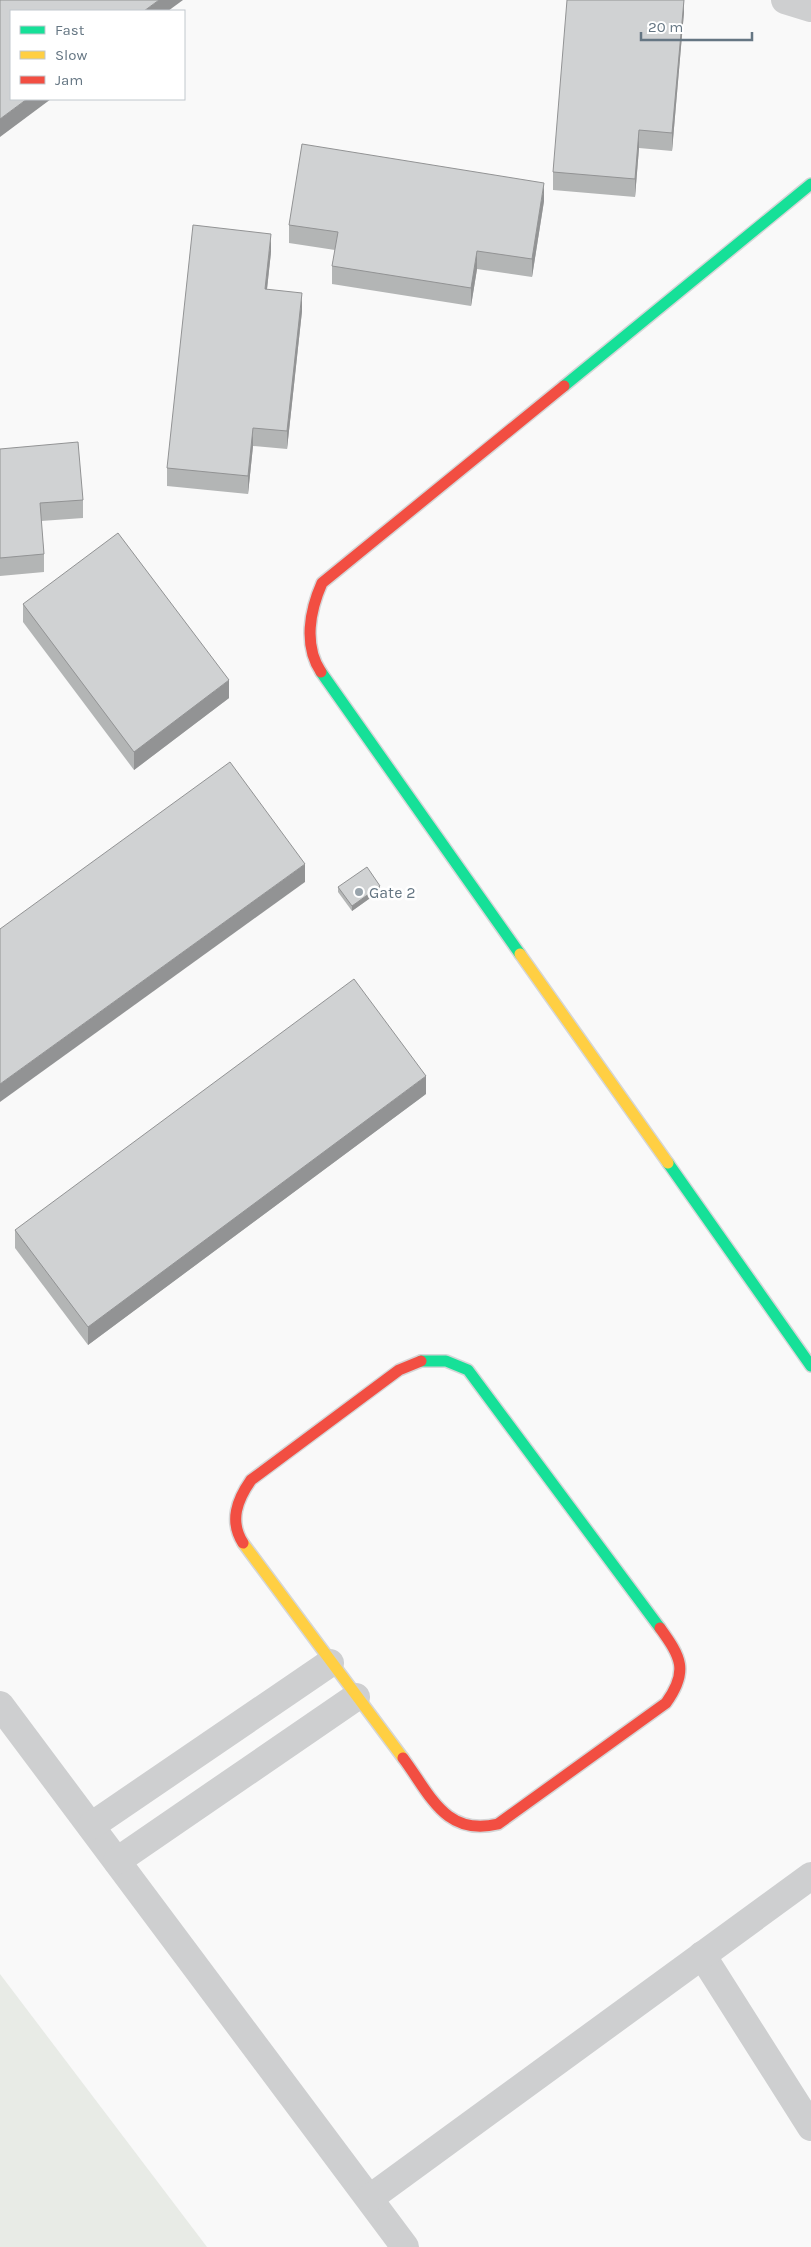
<svg xmlns="http://www.w3.org/2000/svg" width="811" height="2247" font-family="Karla,sans-serif">
<style>
.green{fill:#e8ebe6}
.lines{fill:none;stroke-linecap:round;stroke-linejoin:round}
.fast-casing{stroke:#d5d6d7;stroke-width:14}
.slow-casing{stroke:#d5d6d7;stroke-width:14}
.jam-casing{stroke:#d5d6d7;stroke-width:14}
.street{stroke:#cecfd0;stroke-width:28}
.fast{stroke:#16e098;stroke-width:11}
.slow{stroke:#ffcf43;stroke-width:11}
.jam{stroke:#f24e42;stroke-width:11}
.wall{fill:#b3b5b5}
.shaded-wall{fill:#929394}
.building{fill:#d0d2d3;stroke:#929394}
.poi-dot{fill:#99a4ac;stroke:#fff;stroke-width:2}
.labels{text-anchor:middle;dominant-baseline:central;stroke-width:5;stroke-linejoin:round;paint-order:stroke}
.poi-label{font-size:16px;fill:#657683;stroke:#fff;text-anchor:start}
</style>
<rect width="100%" height="100%" fill="#f9f9f9"/>
<path class="green" d="M0,1974L207,2247H0Z"/>
<g class="lines">
<defs>
<g id="fast">
<path d="M564,386L811,184"/>
<path d="M321,672L520,954"/>
<path d="M668,1163L811,1366"/>
<path d="M421,1361H446L468,1370L660,1628"/>
</g>
<g id="slow">
<path d="M520,954L668,1163"/>
<path d="M243,1543L403,1758"/>
</g>
<g id="jam">
<path d="M321,672C303,645 310,610 322,583L564,386"/>
<path d="M243,1543C229,1521 237,1500 251,1480L399,1370L421,1361"/>
<path d="M403,1758C430,1794 445,1837 498,1824L666,1703C689,1671 681,1657 660,1628"/>
</g>
</defs>
<use href="#fast" class="fast-casing"/>
<use href="#slow" class="slow-casing"/>
<use href="#jam" class="jam-casing"/>
<g class="street">
<path d="M785,0L811,8"/>
<path d="M0,1705L405,2247"/>
<path d="M91,1826L330,1663"/>
<path d="M117,1861L356,1697"/>
<path d="M702,1955L811,2127"/>
<path d="M370,2198L811,1876"/>
</g>
<use href="#fast" class="fast"/>
<use href="#slow" class="slow"/>
<use href="#jam" class="jam"/>
</g>
<g class="wall">
<path d="M684,0V12L672,151L639,148L635,197L553,190V172Z"/>
<path d="M544,201L532,277L477,269L471,306L332,284V266L335,250L289,243V225Z"/>
<path d="M271,252L267,289L302,311L287,449L253,446L248,494L167,486V468Z"/>
<path d="M0,449L83,500V518L41,521L44,554V572L0,576Z"/>
<path d="M23,604L229,698L134,770L23,622Z"/>
<path d="M338,887L380,891L352,911L338,892Z"/>
<path d="M426,1094L88,1345L15,1248V1230Z"/>
</g>
<g class="shaded-wall">
<path d="M159,0H183L168,11H144Z"/>
<path d="M684,0V12L672,151V133Z"/>
<path d="M27,99H51L0,137V119Z"/>
<path d="M639,130V148L635,197V179Z"/>
<path d="M544,183V201L532,277V259Z"/>
<path d="M271,234V252L265,307V289Z"/>
<path d="M477,251V269L471,306V288Z"/>
<path d="M302,293V311L287,449V431Z"/>
<path d="M253,428V446L248,494V476Z"/>
<path d="M229,680V698L134,770V752Z"/>
<path d="M305,864V882L0,1102V1084Z"/>
<path d="M380,886V891L352,911V906Z"/>
<path d="M426,1076V1094L88,1345V1327Z"/>
</g>
<g class="building">
<path d="M0,0H159L144,11H11V99H27L0,119Z"/>
<path d="M567,0H684L672,133L639,130L635,179L553,172Z"/>
<path d="M302,144L544,183L532,259L477,251L471,288L332,266L338,232L289,225Z"/>
<path d="M193,225L271,234L265,289L302,293L287,431L253,428L248,476L167,468Z"/>
<path d="M78,442L83,500L40,503L44,554L0,558V449Z"/>
<path d="M118,533L229,680L134,752L23,604Z"/>
<path d="M230,762L305,864L0,1084V929Z"/>
<path d="M367,867L380,886L352,906L338,887Z"/>
<path d="M354,979L426,1076L88,1327L15,1230Z"/>
</g>
<circle class="poi-dot" cx="359" cy="892" r="5"/>
<g class="labels">
<g class="poi-label">
<text x="369" y="892">Gate 2</text>
</g>
</g>
<rect x="10" y="10" width="175" height="90" fill="#ffffff" stroke="#c1c8cd"/>
<rect x="20" y="26" width="25" height="8" fill="#16e098" stroke="#c1c8cd"/>
<text x="55" y="35" font-size="15" fill="#657683">Fast</text>
<rect x="20" y="51" width="25" height="8" fill="#ffcf43" stroke="#c1c8cd"/>
<text x="55" y="60" font-size="15" fill="#657683">Slow</text>
<rect x="20" y="76" width="25" height="8" fill="#f24e42" stroke="#c1c8cd"/>
<text x="55" y="85" font-size="15" fill="#657683">Jam</text>
<path d="M641 32v8h111v-8" fill="none" stroke="#657683" stroke-width="2.5"/>
<text x="648" y="32" font-size="15" fill="#657683" stroke="#ffffff" stroke-width="4" paint-order="stroke">20 m</text>
</svg>
